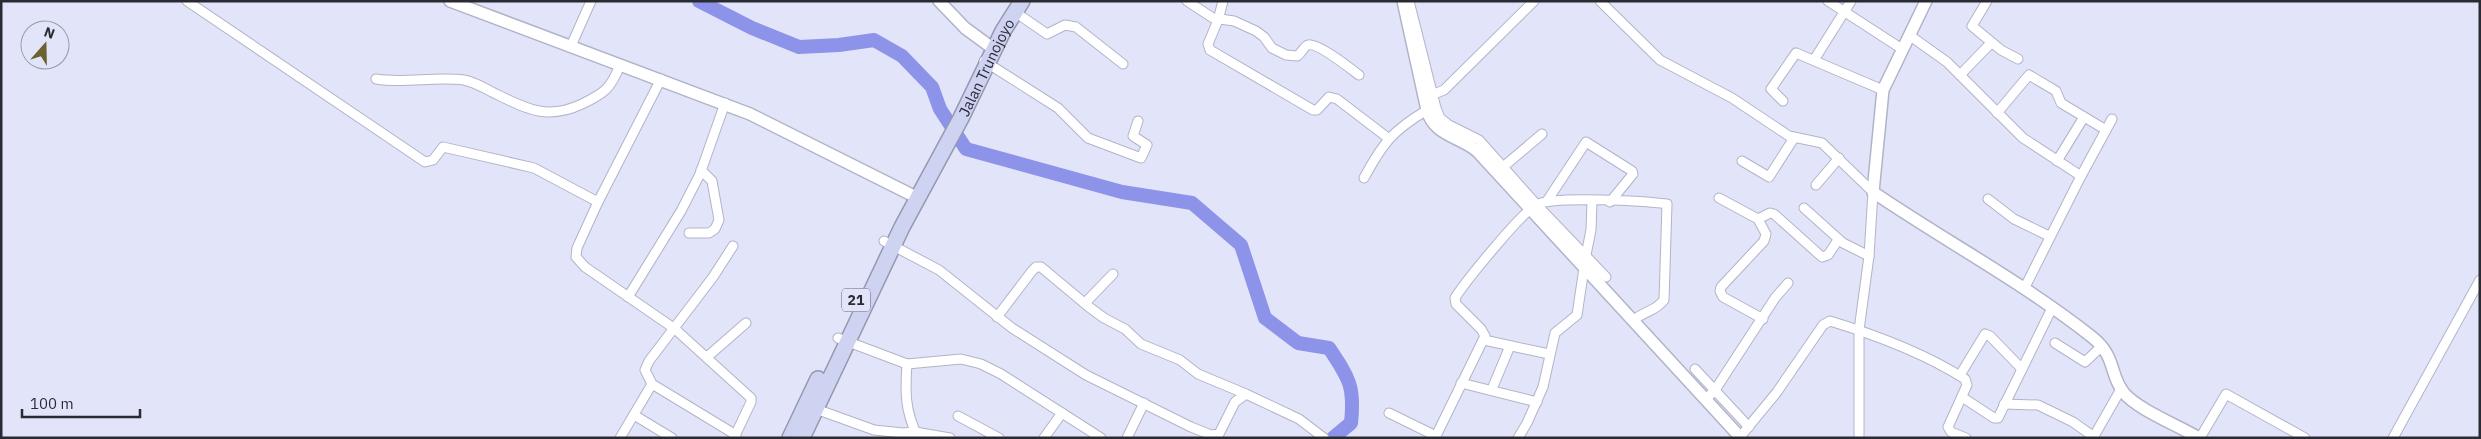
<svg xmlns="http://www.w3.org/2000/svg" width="2481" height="439" font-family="'IBM Plex Sans',sans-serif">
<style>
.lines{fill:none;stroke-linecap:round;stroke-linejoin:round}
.river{stroke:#8d93e8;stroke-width:14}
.street-casing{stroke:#b1b4c8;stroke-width:11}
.secondary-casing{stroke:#b1b4c8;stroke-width:14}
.highway-casing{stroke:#9598af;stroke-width:18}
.street{stroke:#fff;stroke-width:9}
.secondary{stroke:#fff;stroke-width:11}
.highway{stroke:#cfd3f2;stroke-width:15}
.labels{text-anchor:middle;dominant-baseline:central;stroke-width:4.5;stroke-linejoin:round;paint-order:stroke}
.shield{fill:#e2e5fa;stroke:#60626e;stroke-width:1}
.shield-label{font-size:14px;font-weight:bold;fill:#292a32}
.street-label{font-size:15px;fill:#292a32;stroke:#e2e5fa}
</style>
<rect width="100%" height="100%" fill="#e2e5fa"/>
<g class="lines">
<path class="river" d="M699,1L752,28L799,47L839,45L874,40L902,56L932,87L940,109L966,149L1122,192L1192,203L1241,245L1265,318L1298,343L1329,348C1349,378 1355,386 1351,423L1333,438"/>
<defs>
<g id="street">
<path d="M187,1L425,162L433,160L443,147L534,168L598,202"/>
<path d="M1187,1L1213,18L1234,21L1256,31L1264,37L1272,48L1286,55L1297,56C1301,54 1304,46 1308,45C1317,42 1351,69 1359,75"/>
<path d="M1223,1L1218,20L1208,44L1210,50L1313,110H1317L1329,97L1337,99L1388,138"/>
<path d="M1409,1L1436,108L1440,118L1449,125L1479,140L1536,204L1606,277"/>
<path d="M1600,1L1660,60L1732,98L1789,136L1822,143L1873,192L1869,256L1859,330V438"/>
<path d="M1828,1L1902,49"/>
<path d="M1987,1L1972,26L2001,50L2018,59"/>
<path d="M1015,12L1047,34L1065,25L1076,27L1123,64"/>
<path d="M1909,35L1947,62L2023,138L2081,176L2024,289"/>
<path d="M571,46L591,1"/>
<path d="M1814,60L1851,1"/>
<path d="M984,61L1058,108L1088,138L1141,158L1147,145L1133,136L1138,121"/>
<path d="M1960,75L1991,43"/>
<path d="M376,79C405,84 434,76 464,80C474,82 483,87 492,92C525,108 546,121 582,104C605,93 611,88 620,65"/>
<path d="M661,79L598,202L577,248L576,257L585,267L675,329L751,398V402L734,438"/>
<path d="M1429,96L1444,90L1534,1"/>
<path d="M1783,101L1771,89L1796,53L1883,90"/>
<path d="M1997,113L2029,75L2056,91L2061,103L2106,130"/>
<path d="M1742,161L1769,177L1794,138"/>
<path d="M2057,161L2084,117"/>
<path d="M1503,167L1542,134"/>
<path d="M2081,176L2112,119"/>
<path d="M1364,178C1383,143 1392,131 1427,110"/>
<path d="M1816,185L1839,158"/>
<path d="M1719,198L1758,219L1766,234L1764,241L1721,287L1720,291L1723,297L1763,319"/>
<path d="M1988,199L2014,219L2049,236"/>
<path d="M1547,201L1586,142L1632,171L1633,174L1610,202"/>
<path d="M1804,208L1843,243L1869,256"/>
<path d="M1758,219L1770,213L1774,214L1822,257L1828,255L1838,240"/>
<path d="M689,233H709L715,229L719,220L712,181L701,170"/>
<path d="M884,241L939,270L1012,328L1086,375L1191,427L1211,435L1219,434L1235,402L1246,394L1299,419L1324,438"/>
<path d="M733,246L713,277L649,361L645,370L652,384L736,435"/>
<path d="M1585,260L1591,230L1592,201"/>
<path d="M628,297L681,211L700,174L725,103"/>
<path d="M1085,303L1113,274"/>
<path d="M997,317L1032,271L1036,267H1041L1089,307L1104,318L1125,329L1141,344L1180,360L1198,374L1246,394"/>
<path d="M838,338L907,364L961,359L981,364L1001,374L1101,438"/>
<path d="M1484,340L1549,354"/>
<path d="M2055,343L2085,362L2102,346"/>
<path d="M707,357L746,323"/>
<path d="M907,364C905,391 905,411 917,435"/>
<path d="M1695,369L1749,427"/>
<path d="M1960,375L1985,334L1990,336L2022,369"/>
<path d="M1461,383L1537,402"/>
<path d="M1492,389L1510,346"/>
<path d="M1962,397L1994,418H1998L2052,308"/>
<path d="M1706,399L1715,390L1775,298L1788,283"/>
<path d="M2004,404L2038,405L2073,422L2094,437"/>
<path d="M813,408L874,430L903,433L915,432L950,438"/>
<path d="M1389,413L1436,436"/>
<path d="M634,415L672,438"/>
<path d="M958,416L999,438"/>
<path d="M1740,437L1777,392L1823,325L1830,321C1876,335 1924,353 1965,379L1967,385L1948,427L1951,432L1966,438"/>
<path d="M620,438L652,384"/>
<path d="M1044,438L1062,413"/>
<path d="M1127,438L1144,403"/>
<path d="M1435,438L1485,336L1481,329L1456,304L1455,298C1465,282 1524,209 1538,204C1555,196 1645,201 1667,204L1664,300C1655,312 1643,311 1633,321"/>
<path d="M1518,438L1527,423L1543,387L1555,333L1577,315L1584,268"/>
<path d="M2093,438L2121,389"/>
<path d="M2200,438L2226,394L2305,438"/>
<path d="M2393,438L2480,280"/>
</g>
<g id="secondary">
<path d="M450,1L750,114L918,198"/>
<path d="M939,1L965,28L995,50"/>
<path d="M1403,1L1427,110C1434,136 1459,136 1477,151L1741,438"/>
<path d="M1926,1L1883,90L1873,192C1945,241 2024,283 2092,337C2117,357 2109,375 2124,393C2137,409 2179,426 2199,438"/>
</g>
<g id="highway">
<path d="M790,438L818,379"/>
<path id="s1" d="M802,438L902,227L961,118L1003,31L1022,1"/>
</g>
</defs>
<use href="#street" class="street-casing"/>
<use href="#secondary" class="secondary-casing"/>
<use href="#highway" class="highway-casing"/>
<use href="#street" class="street"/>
<use href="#secondary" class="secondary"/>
<use href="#highway" class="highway"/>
</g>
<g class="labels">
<rect class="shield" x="842" y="288.5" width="28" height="23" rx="4"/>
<g class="shield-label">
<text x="856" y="300">21</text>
</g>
<g class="street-label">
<text stroke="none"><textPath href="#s1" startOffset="414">Jalan Trunojoyo</textPath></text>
</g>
</g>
<rect width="2481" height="439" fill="none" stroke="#292a32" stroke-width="5"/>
<g transform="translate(45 45) rotate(20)"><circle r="24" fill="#e2e5fa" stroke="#989aaa"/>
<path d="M0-4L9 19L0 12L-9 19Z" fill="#6c622f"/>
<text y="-8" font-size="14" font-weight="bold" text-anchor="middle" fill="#292a32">N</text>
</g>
<path d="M22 409v8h118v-8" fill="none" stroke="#292a32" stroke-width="2.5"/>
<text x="30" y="409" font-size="15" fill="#292a32" stroke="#e2e5fa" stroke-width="4" paint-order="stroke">100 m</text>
</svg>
